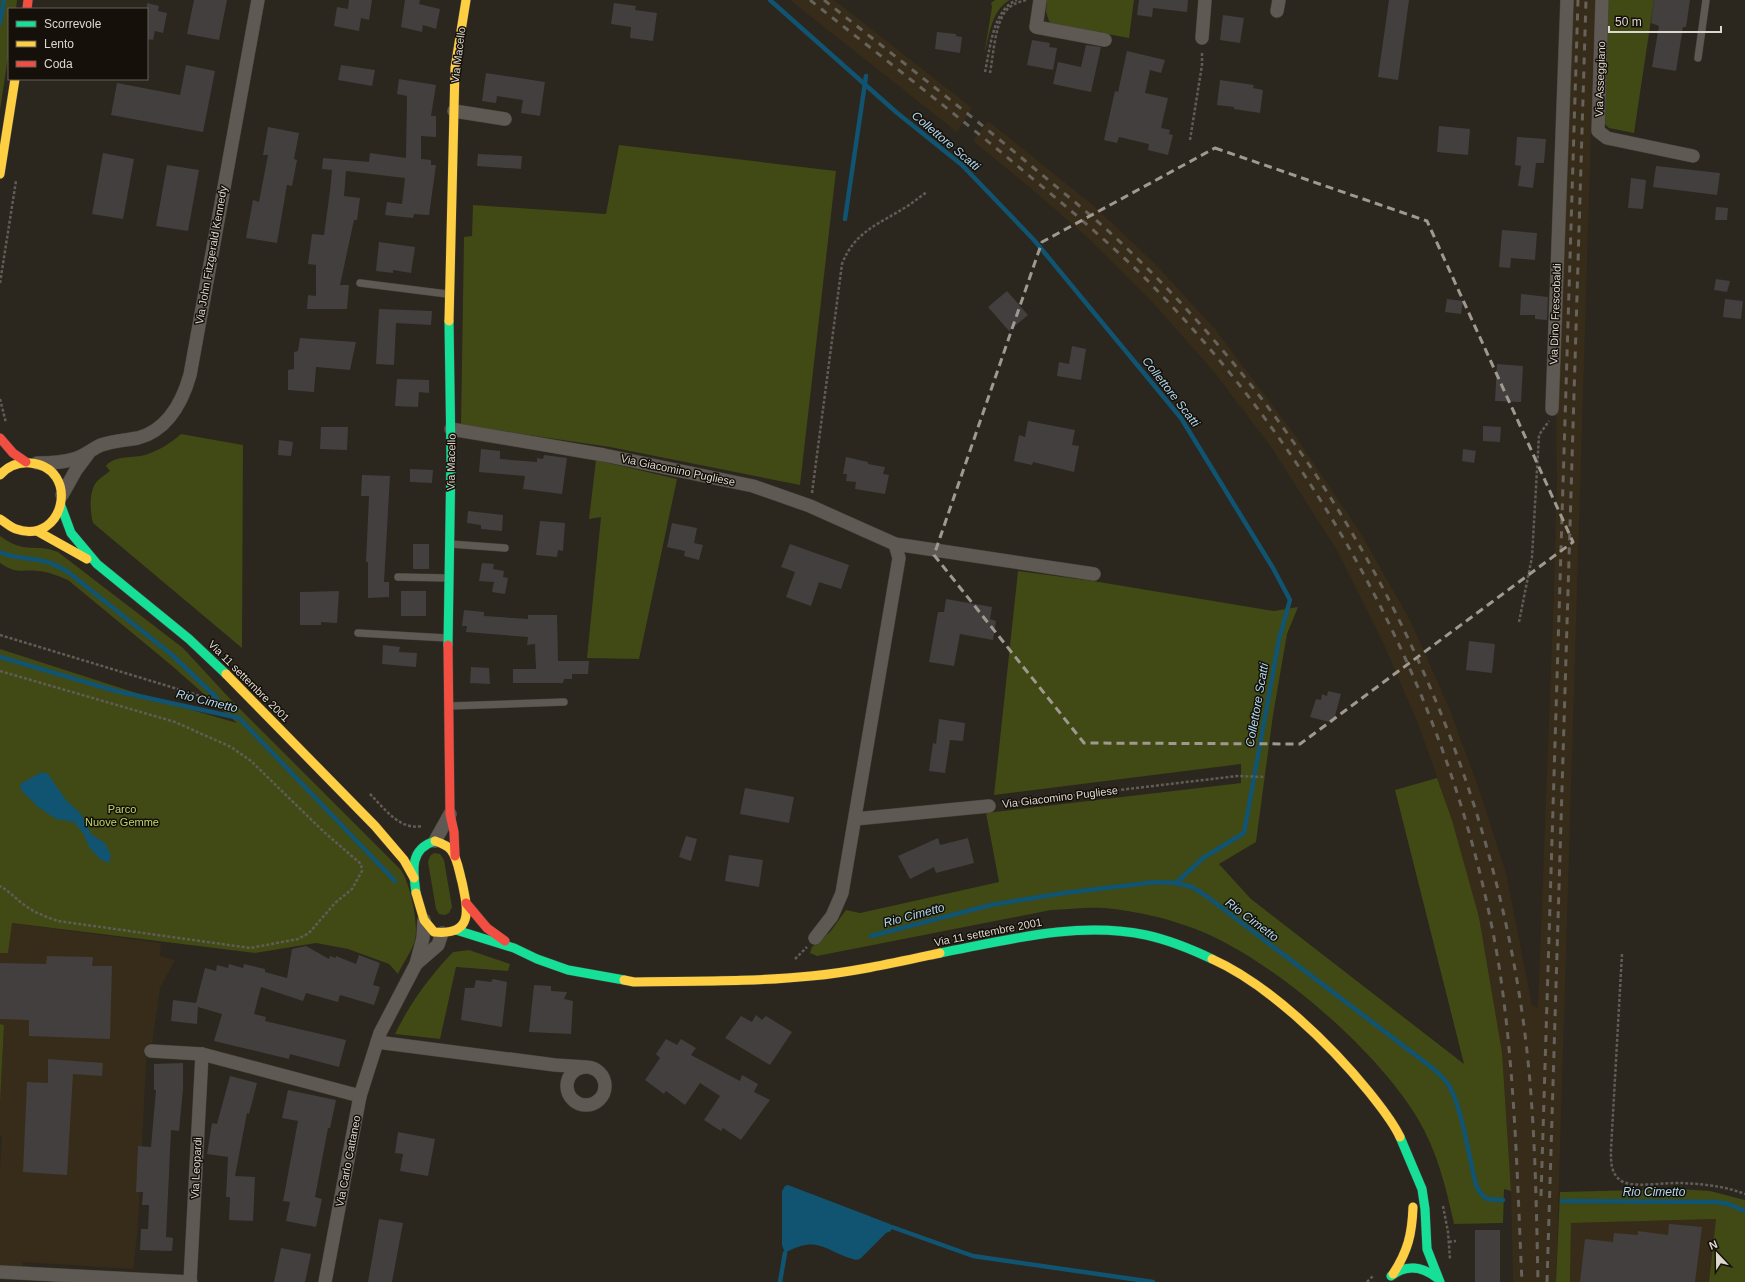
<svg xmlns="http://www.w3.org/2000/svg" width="1745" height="1282" font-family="Arial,sans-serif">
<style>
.built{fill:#372c19}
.green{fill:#414914}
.water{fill:#105471}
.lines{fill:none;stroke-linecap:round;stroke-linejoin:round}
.stream{stroke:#105471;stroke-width:4.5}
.building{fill:#423f3e}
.lane-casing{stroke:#47433c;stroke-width:8}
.street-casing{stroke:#47433c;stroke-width:14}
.fast-casing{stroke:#47433c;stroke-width:10}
.slow-casing{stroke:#47433c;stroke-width:10}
.jam-casing{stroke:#47433c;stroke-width:10}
.path{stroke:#615c57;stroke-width:2.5;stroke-dasharray:3 2;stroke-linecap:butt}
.lane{stroke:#5e5953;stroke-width:7}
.street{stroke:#5e5953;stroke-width:13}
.fast{stroke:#16e098;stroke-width:9}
.slow{stroke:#ffcf43;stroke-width:9}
.jam{stroke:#f24e42;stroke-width:9}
.rail{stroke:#66625c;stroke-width:3;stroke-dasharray:7 7;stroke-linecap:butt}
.marked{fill:none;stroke:#9f9990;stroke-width:3;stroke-dasharray:8 5;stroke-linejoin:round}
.labels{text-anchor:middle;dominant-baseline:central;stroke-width:3;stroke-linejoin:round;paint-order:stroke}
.street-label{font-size:11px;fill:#ddd7ce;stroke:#15110a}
.park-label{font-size:11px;fill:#c0d569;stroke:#15110a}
.water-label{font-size:12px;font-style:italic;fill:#afd9f0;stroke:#15110a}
</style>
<rect width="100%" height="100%" fill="#2b261e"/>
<g class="built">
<path d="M790,0H834L972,108L957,132Z"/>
<path d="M1572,0H1595L1556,1282H1513L1511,1191L1502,1052L1479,917L1452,820L1419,726L1382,640L1338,552L1271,447L1215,373L1154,304L1088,238L1027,185L973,141L988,121L1094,206L1155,264L1215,329L1294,434L1363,537L1412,624L1449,708L1479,789L1506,873L1532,1005L1538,1008L1554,590L1557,479L1556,424Z"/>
<path d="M11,923L161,943L160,956L175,960L160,988L152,1043L147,1044L138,1226L133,1269L23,1262L22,1279L0,1278V1169L2,1136H0V1104L4,1025L0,1024V953H8Z"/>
<path d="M1716,1219L1709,1282H1570L1571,1223Z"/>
</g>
<g class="green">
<path d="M0,0H17L16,9H9V50L0,110Z"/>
<path d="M995,0H1010C991,10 989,37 984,56L992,7L991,3Z"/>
<path d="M1047,0H1134L1129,38L1052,24L1049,21L1046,12Z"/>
<path d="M1606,0H1654L1634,133L1609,128L1603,122Z"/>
<path d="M619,145L836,171L800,485L610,447L461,425L464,237L472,236L473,205L606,214Z"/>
<path d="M181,434L243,445L242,648L93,523C90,512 89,494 95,484C98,479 105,475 110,471L106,466C114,455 134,458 145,455C158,451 171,443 181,434Z"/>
<path d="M596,460L677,479L639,659L587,658L601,517L589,519Z"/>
<path d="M0,536C7,541 14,545 23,547C37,549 42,546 58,552L183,648L232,701L401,870C410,883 419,924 415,940C412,951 403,963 398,974L389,964L348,949L316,943L255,953L12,923L8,953H0V649L158,700L237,723L171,665L68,580C58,576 50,572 38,571C21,569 18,575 0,563Z"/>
<path d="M1018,571L1093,581L1274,611L1298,607L1287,634L1273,715L1256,842L1219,864L1251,899L1464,1064L1395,790L1437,778L1452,820L1479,917L1502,1052L1511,1191L1504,1189L1503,1223L1454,1224C1446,1187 1437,1151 1418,1119C1376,1048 1263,950 1184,925C1162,917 1137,912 1114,909C1093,906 1071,909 1051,910L817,956L810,953L812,947L830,932L846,910L860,913L999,882L986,813L1241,783V764L994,795Z"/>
<path d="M434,853L440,854L444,860L452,907L449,913L445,915L439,914L436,909L428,862L430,856Z"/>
<path d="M469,950L510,964L508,971L456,967L440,1039L395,1034C410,1003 430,976 453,952Z"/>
<path d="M0,1024L4,1025L0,1104Z"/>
<path d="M1679,1189L1710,1191L1745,1200V1282H1709L1716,1219L1571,1223L1570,1282H1556L1560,1192Z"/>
</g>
<g class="water">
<path d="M42,772L48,774L66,800L81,814L91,834L105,843L111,855L109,863L100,859L89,847L83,833L74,822L56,819L38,807L21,790L20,784Z"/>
<path d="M788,1185L890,1224L892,1227L891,1231L886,1233L860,1259L856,1260C825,1252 819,1234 785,1253L782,1245V1191L785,1186Z"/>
</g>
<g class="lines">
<g class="stream">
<path d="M770,0L896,112L962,165L1034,240L1181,418L1273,568L1290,600L1279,639L1244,833L1203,858L1176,883"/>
<path d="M0,23L4,0"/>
<path d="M845,219L866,76"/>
<path d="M0,552C15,559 27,557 43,561C52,563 60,567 68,572L171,654L217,698"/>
<path d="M0,657L116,691L239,718L395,881"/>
<path d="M871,936L991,905L1064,893L1156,882L1176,883L1192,887L1205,895L1426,1063C1434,1069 1442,1076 1448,1084C1462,1106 1469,1158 1476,1185C1483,1200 1487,1200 1503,1200"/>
<path d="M1562,1201L1717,1202L1728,1204L1745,1211"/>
<path d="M892,1227L973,1256L1153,1282"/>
<path d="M780,1282L785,1253"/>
</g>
</g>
<g class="building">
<path d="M194,0H227L219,40L187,34Z"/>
<path d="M349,0H372L369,20L361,18L359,31L334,26L337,7L348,9Z"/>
<path d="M405,0H420L419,4L440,9L436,29L423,25L422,32L401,27Z"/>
<path d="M1139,0H1188L1187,12L1153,8L1152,17L1137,15Z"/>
<path d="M1389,0H1409L1398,80L1378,77Z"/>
<path d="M1654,0H1690L1686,27H1683L1676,71L1652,67L1659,26L1651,23Z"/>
<path d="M147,3L159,6L158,11L167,13L163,33L155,31L153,40L147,39Z"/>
<path d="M614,3L636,6L635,10L657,13L653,41L630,38L631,27L611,24Z"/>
<path d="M1223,15L1244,18L1240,43L1220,40Z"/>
<path d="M937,32L956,34V36L962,37L960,53L935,49Z"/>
<path d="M1032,40L1050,43L1049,47L1057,48L1053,70L1027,65Z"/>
<path d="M1086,45L1101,47L1091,92L1053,84L1058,62L1081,67Z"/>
<path d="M1127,51L1165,60L1161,73L1150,70L1145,93L1168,98L1161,128L1170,130L1169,134L1173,135L1168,155L1148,150L1149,144L1119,137L1117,143L1104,140L1115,91L1118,92Z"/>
<path d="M186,65L215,71L203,132L111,115L117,83L180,95Z"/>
<path d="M341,65L375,70L372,86L338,80Z"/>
<path d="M486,73L545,82L540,116L521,113L523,100L497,96L496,103L482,101Z"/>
<path d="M399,79L436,85L431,116H436V137L421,136V159L431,160V165H436L429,215L414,214L413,218L385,215L387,202L402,204L405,178L346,171L344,196L360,198L357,220H354L340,285H349L347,309H307L308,295L316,296V265L308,264L312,234L324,235L330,191L332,170L322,169L323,158L369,162L370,153L406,158L407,96L397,94Z"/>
<path d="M1220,80L1254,85L1253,88L1263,90L1260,113L1234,109V107L1217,105Z"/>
<path d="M1439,126L1470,129L1468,155L1437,152Z"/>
<path d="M268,127L299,133L294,159L297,160L292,186L287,185L277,243L246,238L253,200L259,202L268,155H263Z"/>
<path d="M1517,137L1546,139L1544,163H1536L1533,188L1518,186L1521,166L1515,165Z"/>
<path d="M103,153L134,159L123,219L92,214Z"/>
<path d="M478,154L522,156L521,169L477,166Z"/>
<path d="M167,165L199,170L188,231L156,226Z"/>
<path d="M1656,166L1720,173L1717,195L1653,187Z"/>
<path d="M1631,178L1646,180L1643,209L1628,208Z"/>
<path d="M1716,207L1728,208L1727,220H1715Z"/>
<path d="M1502,230L1537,233L1535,260L1511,258L1510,268L1499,267Z"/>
<path d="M379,242L415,247L411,273L393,270V273L376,271Z"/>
<path d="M1716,279L1730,281L1727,292L1714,290Z"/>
<path d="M1007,291L1028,315L1009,331L988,307Z"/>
<path d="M1521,294L1548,297L1547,320L1535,319V315H1520Z"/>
<path d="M1447,299L1463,301L1461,314L1445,312Z"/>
<path d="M1725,299L1743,301L1741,319L1723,317Z"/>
<path d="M379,309L432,311L431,325L396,323L394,365L376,364Z"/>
<path d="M300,338L356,342L350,370L316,367L314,392L288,390V370L294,369V352L298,351Z"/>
<path d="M1072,346L1086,349L1081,380L1057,376L1059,362L1069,364Z"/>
<path d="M1497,364L1523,366L1521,402L1495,401Z"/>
<path d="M397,379L429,380V393L419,392L418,407L395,406Z"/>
<path d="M1028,421L1075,430L1072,445L1079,446L1074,472L1033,462L1032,465L1014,461L1019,435L1025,437Z"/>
<path d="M1483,426L1501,427L1500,442L1483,441Z"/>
<path d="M321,427H348L347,450L320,449Z"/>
<path d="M279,440L293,442L291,456L278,455Z"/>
<path d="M481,449L500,451V459L537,462V458L543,459L544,455L567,458L562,494L523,489L525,476L479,472Z"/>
<path d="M1463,449L1476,451L1474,463L1462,461Z"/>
<path d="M846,457L868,462V464L885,467L883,474L889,475L885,494L855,489L856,482L846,481L847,474H843Z"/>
<path d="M410,469L433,470L432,483L410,482Z"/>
<path d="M362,475L390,476L384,582H389V597L368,598V562H366L369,496H361Z"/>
<path d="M468,511L503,515L502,531L481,529V525L467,523Z"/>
<path d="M540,521L565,523L563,551L558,550L557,557L536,555Z"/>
<path d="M672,523L697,528L694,543L703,545L699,560L684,556L685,551L667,547Z"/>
<rect x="413" y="544" width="16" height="25"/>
<path d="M790,544L849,565L841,589L819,582L811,606L786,597L795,572L781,567Z"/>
<path d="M482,563L494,564L493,569L504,571L503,577L508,578L505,594L492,592L494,582L479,581Z"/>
<path d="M339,591L337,623L321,622V625H300V592Z"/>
<rect x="401" y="591" width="25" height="25"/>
<path d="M946,599L992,607L990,619L996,621L993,640L960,634L954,666L929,662L938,612H944Z"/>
<path d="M464,610L484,612V616L528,619V615H557L558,661H589L588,674H572V679H564L563,683H513V669H536L535,644L527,645L528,637L466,632L467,626H462Z"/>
<path d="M1469,641L1495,644L1492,673L1466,670Z"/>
<path d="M383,645L400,647L399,652L417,653L416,667L382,664Z"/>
<path d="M471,667L489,668L490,684L470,683Z"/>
<path d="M1328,691L1341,694L1333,723L1310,717L1316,699L1321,700L1322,694L1327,696Z"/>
<path d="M939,719L965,723L963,741L950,740L945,773L929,771L933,743L936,744Z"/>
<path d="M745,788L794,797L789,823L740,814Z"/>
<path d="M686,836L697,839L691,861L679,857Z"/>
<path d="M938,838L940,845L968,838L974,863L936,873L934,867L910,879L898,856Z"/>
<path d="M729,855L763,860L759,887L725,881Z"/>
<path d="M306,946L329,959L330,956L336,958V956L356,964L359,955L380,963L373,985L380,987L374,1005L340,995L338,1002L306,993L303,1001L261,987L254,1014L266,1017L265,1021L346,1040L339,1067L290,1054L289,1059L214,1041L222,1014L198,1007L197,1024L171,1021L173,1000L196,1003L205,968L216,971L217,965L228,968L229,964L243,968L244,964L265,969V972L287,978L292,949Z"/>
<path d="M47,956L93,957L92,966H112L110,1039L29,1036V1020L0,1019V963L46,964Z"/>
<path d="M493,979L507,982L502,1027L461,1020L465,988H474L476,980L491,982Z"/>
<path d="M534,985L551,986V991L567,992L564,999L573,1001L571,1034L529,1032Z"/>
<path d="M756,1015L762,1020L766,1016L792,1032L770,1065L725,1038L741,1016L752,1022Z"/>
<path d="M666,1039L677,1045L681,1039L696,1048L691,1055L740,1081L742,1075L758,1084L754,1092L770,1100L741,1140L723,1128L721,1131L704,1120L720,1096L700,1083L685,1105L666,1091L664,1094L645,1080L660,1058L656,1054Z"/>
<path d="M48,1059L103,1063L102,1076L73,1074L67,1175L23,1172L27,1082L48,1083Z"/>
<path d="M183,1063V1089L179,1131L171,1130L166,1237L173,1238L172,1251L140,1250L141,1229H148L149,1205H142L143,1192H136L138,1146L151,1147L156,1090H154V1064Z"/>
<path d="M230,1076L257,1083L249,1114L247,1113L235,1176L255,1177L253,1221L229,1220L230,1197H226L228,1157L207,1154L212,1123L217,1124Z"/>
<path d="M288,1090L336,1100L330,1128H328L315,1197L322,1199L316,1227L286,1221L290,1202L283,1201L298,1121L282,1118Z"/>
<path d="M398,1132L435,1139L428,1176L400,1171L403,1154L395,1153Z"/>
<path d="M379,1219L403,1223L392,1282H368Z"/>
<path d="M1669,1224L1702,1227L1695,1282H1580L1585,1239L1613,1242L1614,1233L1638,1235V1231L1668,1235Z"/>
<rect x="1475" y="1230" width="25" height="52"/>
<path d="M281,1248L311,1254L305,1282H274Z"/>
</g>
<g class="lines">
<defs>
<g id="lane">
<path d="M1698,58L1706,0"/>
<path d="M360,283L447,294"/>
<path d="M450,544L505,548"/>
<path d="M398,577L449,578"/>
<path d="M358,633L447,638"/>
<path d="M449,706L564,702"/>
</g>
<g id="street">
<path d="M1040,0L1036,27L1105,40"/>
<path d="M1602,0L1598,131L1607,138L1693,156"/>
<path d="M1277,11L1279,0"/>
<path d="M1202,38L1205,0"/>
<path d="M454,111L505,119"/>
<path d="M1552,409L1567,0"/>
<path d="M451,429L604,455L753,486L810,506L895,544L1094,574"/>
<path d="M37,463C50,463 62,463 74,459C84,456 92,449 101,445C113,441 126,440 138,438C168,430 182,403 190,375L258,0"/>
<path d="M62,495L76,470L88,454"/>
<path d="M855,819L989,806"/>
<path d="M435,841L450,814"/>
<path d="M815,938L832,916L842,893L899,558L895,544"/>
<path d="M416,964L438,945L442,933"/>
<path d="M377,1042L555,1065L585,1067"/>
<path d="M151,1051L202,1054L360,1096"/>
<circle cx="586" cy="1086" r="19"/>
<path d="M0,1272L191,1282"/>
<path d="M190,1282L202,1054"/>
<path d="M325,1282L360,1096L380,1033L416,964L423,938L424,920"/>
</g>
<g id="fast">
<path d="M61,506L71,533L97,564L189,639L226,674"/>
<path d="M448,645L451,457L449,321"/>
<path d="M416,893C413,871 409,849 435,841"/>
<path d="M456,930L514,948L537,959L568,970L624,980"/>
<path d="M940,953C1008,940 1077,921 1146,935C1169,940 1191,949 1212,959"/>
<path d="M1400,1137L1422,1189L1425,1209L1427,1249L1440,1282"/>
<path d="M1391,1276C1406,1264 1422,1266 1437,1278"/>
</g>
<g id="slow">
<path d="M0,174L15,79"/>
<path d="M449,321L455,68L466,0"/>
<path d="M0,475C8,466 18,462 30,463C81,467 65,546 16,529C10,527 5,522 0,519"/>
<path d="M37,531L87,559"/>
<path d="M226,674L375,826L404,860L414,878"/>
<path d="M416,893L424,920L434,932C474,936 468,910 462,882C459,872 458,859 451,850C447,845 441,843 435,841"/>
<path d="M1212,959C1268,984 1330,1044 1369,1092C1380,1106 1392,1120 1400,1137"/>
<path d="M624,980L634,982C693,981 752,982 811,976C854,972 898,962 940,953"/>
<path d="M1393,1274C1408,1251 1412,1234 1413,1207"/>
</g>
<g id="jam">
<path d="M27,9L28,0"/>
<path d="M0,438L13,453L26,462"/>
<path d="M448,645L450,814L454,832L455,856"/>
<path d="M466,903L487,928L505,941"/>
</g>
</defs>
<use href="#lane" class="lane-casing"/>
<use href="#street" class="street-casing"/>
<use href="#fast" class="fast-casing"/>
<use href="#slow" class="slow-casing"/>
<use href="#jam" class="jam-casing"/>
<g class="path">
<path d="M985,72C990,49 993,9 1017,0"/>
<path d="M990,73C993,57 995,25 1005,12C1010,5 1018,2 1026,0"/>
<path d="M1190,140L1202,65V51"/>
<path d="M0,283L16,181"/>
<path d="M0,399L6,423"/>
<path d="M812,493L842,264C855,230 882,223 909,205C915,201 921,196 927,192"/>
<path d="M1519,622L1532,557L1539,435L1549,421"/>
<path d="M0,635L227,704L231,703"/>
<path d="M0,671L175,722L231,747L251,761L324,832L361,864L362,871L352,889L335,903L309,933L298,939L250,948L58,921C46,917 33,912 23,904C15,898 9,891 0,886"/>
<path d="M370,794C384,808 400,831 422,826"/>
<path d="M1002,804L1237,776L1264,777"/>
<path d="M1622,954L1611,1149C1611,1160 1610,1172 1620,1180C1631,1189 1666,1182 1681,1183C1702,1184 1725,1186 1745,1194"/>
<path d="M795,959L807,947"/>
<path d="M1443,1206L1448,1232L1450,1259"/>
<path d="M1449,1242L1456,1241"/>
<path d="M1367,1282L1374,1275"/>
</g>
<use href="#lane" class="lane"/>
<use href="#street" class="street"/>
<use href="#fast" class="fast"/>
<use href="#slow" class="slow"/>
<use href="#jam" class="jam"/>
<g class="rail">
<path d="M810,0C883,58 956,114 1027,174C1067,207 1106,240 1143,276C1326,460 1457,709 1499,966C1515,1070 1517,1177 1522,1282"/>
<path d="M824,0C892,54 962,108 1029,164C1059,189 1089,213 1117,239C1334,442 1479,719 1522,1012C1535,1101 1536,1192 1538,1282"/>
<path d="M1541,1196L1578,0"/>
<path d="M1547,1282L1586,0"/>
</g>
</g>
<path class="marked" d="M1215,148L1427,221L1573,542L1300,744L1084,743L934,555L1042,242Z"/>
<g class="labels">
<g class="street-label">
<text transform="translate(458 55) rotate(-83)">Via Macello</text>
<text transform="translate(1600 79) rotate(-88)">Via Asseggiano</text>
<text transform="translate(211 255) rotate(-80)">Via John Fitzgerald Kennedy</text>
<text transform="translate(1555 314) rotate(-88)">Via Dino Frescobaldi</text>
<text transform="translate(451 462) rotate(-89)">Via Macello</text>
<text transform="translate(678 470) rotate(12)">Via Giacomino Pugliese</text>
<text transform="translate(249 681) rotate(45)">Via 11 settembre 2001</text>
<text transform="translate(1060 797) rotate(-7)">Via Giacomino Pugliese</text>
<text transform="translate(988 932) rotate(-11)">Via 11 settembre 2001</text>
<text transform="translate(348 1161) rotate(-79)">Via Carlo Cattaneo</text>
<text transform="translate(196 1168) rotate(-87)">Via Leopardi</text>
</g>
<g class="park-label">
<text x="122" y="809">Parco<tspan x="122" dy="13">Nuove Gemme</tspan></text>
</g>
<g class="water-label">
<text transform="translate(946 141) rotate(40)">Collettore Scatti</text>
<text transform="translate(1171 392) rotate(52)">Collettore Scatti</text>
<text transform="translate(207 701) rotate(14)">Rio Cimetto</text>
<text transform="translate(1257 705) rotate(-80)">Collettore Scatti</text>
<text transform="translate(914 915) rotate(-15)">Rio Cimetto</text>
<text transform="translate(1252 920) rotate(37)">Rio Cimetto</text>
<text x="1654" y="1192">Rio Cimetto</text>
</g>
</g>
<rect x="8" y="8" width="140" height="72" fill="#15110a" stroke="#656058"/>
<rect x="16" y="21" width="20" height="6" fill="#16e098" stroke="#656058"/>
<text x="44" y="28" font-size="12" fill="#ddd7ce">Scorrevole</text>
<rect x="16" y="41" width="20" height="6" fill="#ffcf43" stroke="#656058"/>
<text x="44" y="48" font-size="12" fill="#ddd7ce">Lento</text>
<rect x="16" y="61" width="20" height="6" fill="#f24e42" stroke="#656058"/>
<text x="44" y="68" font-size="12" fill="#ddd7ce">Coda</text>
<g transform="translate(1717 1254) rotate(338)" stroke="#15110a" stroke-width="3" paint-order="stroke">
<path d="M0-3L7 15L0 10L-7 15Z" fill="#ddd7ce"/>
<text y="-6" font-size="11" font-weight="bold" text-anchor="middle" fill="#ddd7ce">N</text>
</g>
<path d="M1609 26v6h112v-6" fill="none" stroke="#ddd7ce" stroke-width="2"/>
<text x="1615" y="26" font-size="12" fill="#ddd7ce" stroke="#15110a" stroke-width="3" paint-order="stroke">50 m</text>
</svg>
